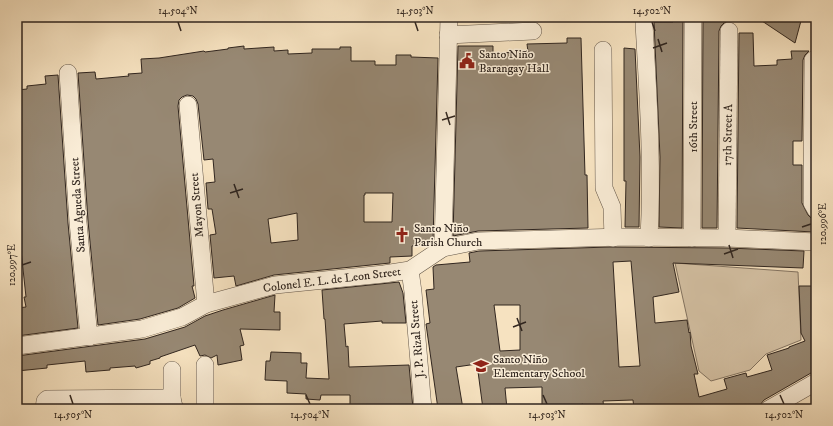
<svg xmlns="http://www.w3.org/2000/svg" width="833" height="426" font-family="'IM FELL DW Pica',serif">
<style>
.green{fill:#d5c2a5;stroke:#837462}
.building{fill:#978873;stroke:#31261f;fill-rule:evenodd}
.lines{fill:none;stroke-linecap:round;stroke-linejoin:round}
.minor-casing{stroke:#625547;stroke-width:18}
.minor{stroke:#f9ecd6;stroke-width:17}
.ticks{fill:none;stroke:#31261f;stroke-width:1.5}
.labels{text-anchor:middle;dominant-baseline:central;stroke-width:3;stroke-linejoin:round;paint-order:stroke}
.poi-label{font-size:12px;fill:#31261f;stroke:#f9ecd6;text-anchor:start}
.street-label{font-size:12px;fill:#31261f;stroke:#f9ecd6}
.neatline{fill:none;stroke:#31261f;stroke-width:1.5}
.ticks-label{font-size:10px;text-anchor:middle;fill:#31261f}
</style>
<rect width="100%" height="100%" fill="#f6e2c0"/>
<filter id="stains"><feTurbulence type="fractalNoise" baseFrequency=".005" numOctaves="4"/><feColorMatrix values="0 0 0 0 .2 0 0 0 0 .09 0 0 0 0 .02 0 0 0 .5 -.17"/></filter>
<radialGradient id="worn" r=".72"><stop offset=".6" stop-color="#630" stop-opacity="0"/><stop offset="1" stop-color="#630" stop-opacity=".3"/></radialGradient>
<path class="green" d="M675,263L798,272L801,340L766,354L750,370L711,381L699,371Z"/>
<g class="building">
<path d="M673,17H683L682,228L659,227L660,157L654,22H673Z"/>
<path d="M703,17H728L729,21L724,23L721,26L719,31L717,228H702Z"/>
<path d="M756,17H802L795,43Z"/>
<path d="M739,33H753L754,66L777,65V60L792,59L791,51H809L805,55L803,60L802,141H793V165H802V203L808,215L811,218L815,220L814,232L737,228Z"/>
<path d="M567,38H581L585,175H587L588,228L478,231L453,236L458,46H493V53L528,52L527,44L567,43Z"/>
<path d="M244,46V49L274,47V51L288,50V54L312,53V49H340V47H351V61H375V65H396V55H411V57L438,58L433,241L412,246V256L390,257V263L274,275L236,286L234,276L214,278L210,235L216,234L212,209H208L206,183L215,182L213,159L204,160L198,104L196,99L193,96L187,95L182,97L179,100L178,106L194,286H192L195,298L178,308L140,319L98,325L88,221L78,73L95,72L96,79L129,76L128,74L142,73L141,59L159,58L204,51L205,52L228,49V48ZM365,193H393L392,222H364V195H365ZM297,213L298,240L271,243L268,219Z"/>
<path d="M624,48L635,49L640,157L639,227H625L626,181H624Z"/>
<path d="M58,75L68,223L78,328L17,336V308L26,307L24,297H26L17,213V90L27,89V86L46,84L45,76Z"/>
<path d="M610,247L727,248L804,251L803,268L673,263L679,292L653,297L655,323L687,320L689,333L690,332L691,346L698,374H694L699,397L727,389L724,379L746,373L747,377L772,370L767,355L789,348V347L805,341L801,333L799,286H816V372L811,373L764,400L760,405L753,409H634L633,400L603,401L604,409H583V404L564,409H542V387L505,388L507,409H483L477,364L456,367L463,409H438L426,324L430,323L426,290L434,289L433,267L436,265L470,262L469,253L479,251ZM631,261L640,366L619,367L613,262ZM494,305H520V350L500,351Z"/>
<path d="M399,282L403,293L406,323H382V321L344,324L346,347L348,346L349,367L409,365L413,409H350V395H321L320,400L306,399V394L287,393V381L265,380L266,361H270L271,352L301,353V363H307L306,378L329,379L325,319H324L322,290Z"/>
<path d="M275,295L274,312H280V330L240,329L244,345L240,346L242,360L218,365L217,355L211,358L205,355L200,356L195,345L160,357V358L150,361V364L136,368L135,366L110,368V370L86,372L85,361L47,365V368L17,371V356L145,339L185,327L205,316L223,310Z"/>
</g>
<g class="lines">
<defs>
<g id="minor">
<path d="M644,23C648,94 653,166 649,238"/>
<path d="M448,35L533,31"/>
<path d="M603,50L604,188L612,207L613,238"/>
<path d="M813,60L812,203L816,210"/>
<path d="M68,73L78,222L89,337"/>
<path d="M188,105L206,304"/>
<path d="M692,238L693,17"/>
<path d="M727,238L729,31"/>
<path d="M443,248L449,17"/>
<path d="M410,270L413,292L423,409"/>
<path d="M17,346L142,329L182,317L206,304L275,285L384,274L410,270L443,248L478,241L622,237L727,238L816,242"/>
<path d="M172,370V398"/>
<path d="M44,409L45,401L47,399L172,398L174,407L176,409"/>
<path d="M205,409V365"/>
<path d="M769,409L816,382"/>
</g>
</defs>
<use href="#minor" class="minor-casing"/>
<use href="#minor" class="minor"/>
</g>
<path class="ticks" d="M178,22L181,31M415,22L418,31M652,22L655,31M658,39L662,52M653,48L667,43M446,112L450,125M442,120L455,116M234,184L239,198M230,193L243,189M802,227L811,224M729,245L733,258M724,254L738,249M22,265L31,262M517,318L522,331M513,327L526,322M70,395L73,404M306,395L310,404M543,395L547,404M780,395L784,404"/>
<defs>
<symbol id="civic-bare" viewBox="-9 -9 18 18"><path d="M-.6-6.5H3V-4.5H.6V-3L4-1V1h2V6H-6V1h2V-1L-.6-3ZM-1.2 2.5V6h2.4V2.5Z" fill="#8f2418" stroke="#f9ecd6" stroke-width="2.5" paint-order="stroke"/></symbol>
<symbol id="church-bare" viewBox="-9 -9 18 18"><path d="M-1.2-6h2.4v3.5h3.3v2.4h-3.3V6h-2.4V-.1h-3.3v-2.4h3.3Z" fill="#8f2418" stroke="#f9ecd6" stroke-width="2.5" paint-order="stroke"/></symbol>
<symbol id="school-bare" viewBox="-9 -9 18 18"><path d="M0-5L7-2L0 1L-7-2ZM-4 1L0 2.5L4 1V4Q0 6-4 4Z" fill="#8f2418" stroke="#f9ecd6" stroke-width="2.5" paint-order="stroke"/></symbol>
</defs>
<g fill-rule="evenodd">
<use href="#civic-bare" x="456" y="50" width="22" height="22"/>
<use href="#church-bare" x="391" y="224" width="22" height="22"/>
<use href="#school-bare" x="470" y="355" width="22" height="22"/>
</g>
<g class="labels">
<g class="poi-label">
<text x="479" y="54">Santo Niño<tspan x="479" dy="14">Barangay Hall</tspan></text>
<text x="414" y="228">Santo Niño<tspan x="414" dy="14">Parish Church</tspan></text>
<text x="493" y="359">Santo Niño<tspan x="493" dy="14">Elementary School</tspan></text>
</g>
<g class="street-label">
<text transform="translate(693 127) rotate(-90)">16th Street</text>
<text transform="translate(728 135) rotate(-89)">17th Street A</text>
<text transform="translate(78 205) rotate(-94)">Santa Agueda Street</text>
<text transform="translate(197 205) rotate(-95)">Mayon Street</text>
<text transform="translate(332 280) rotate(-7)">Colonel E. L. de Leon Street</text>
<text transform="translate(417 339) rotate(-95)">J. P. Rizal Street</text>
</g>
</g>
<rect width="833" height="426" fill="none" stroke="#f6e2c0" stroke-width="44"/>
<rect x="22" y="22" width="789" height="382" class="neatline"/>
<g class="ticks-label">
<text x="178" y="14">14.504°N</text>
<text x="415" y="14">14.503°N</text>
<text x="652" y="14">14.502°N</text>
<text transform="translate(822 224) rotate(-90)" y="4">120.996°E</text>
<text transform="translate(11 265) rotate(-90)" y="4">120.997°E</text>
<text x="73" y="418">14.505°N</text>
<text x="310" y="418">14.504°N</text>
<text x="547" y="418">14.503°N</text>
<text x="784" y="418">14.502°N</text>
</g>
<rect width="100%" height="100%" filter="url(#stains)"/>
<rect width="100%" height="100%" fill="url(#worn)"/>
</svg>
